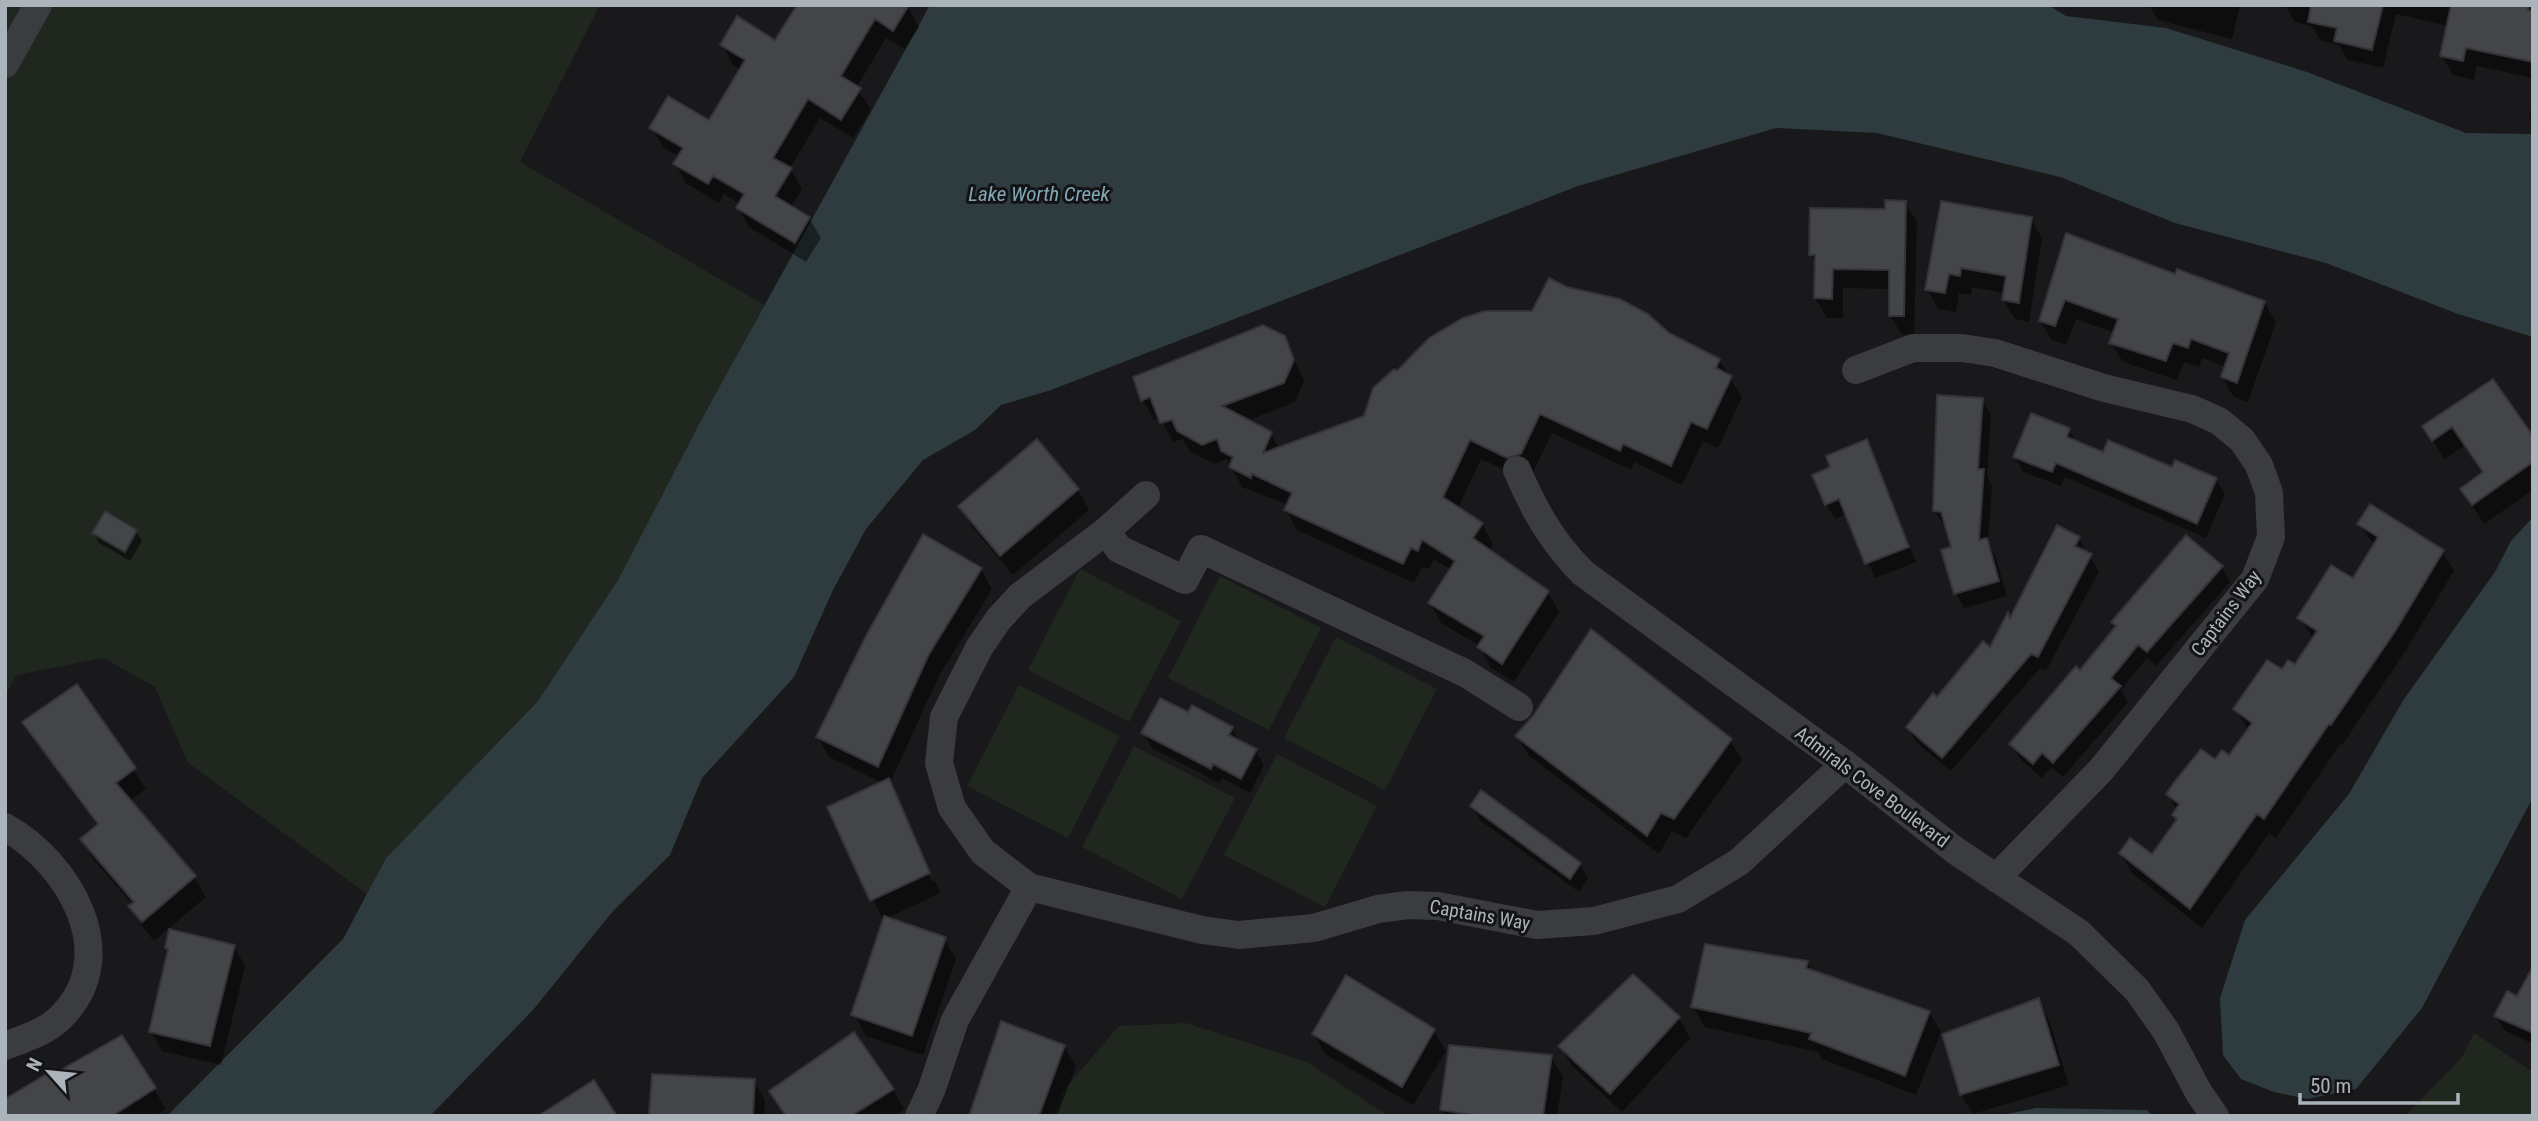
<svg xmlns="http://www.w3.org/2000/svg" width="2538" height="1121" font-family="'Roboto Condensed',sans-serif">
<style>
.green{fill:#1f271e}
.water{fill:#2e3c40}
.shadow{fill:#0007}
.building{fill:#434548;stroke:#333437;stroke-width:2}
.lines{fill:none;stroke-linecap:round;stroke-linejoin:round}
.minor{stroke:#3a3c40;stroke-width:28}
.labels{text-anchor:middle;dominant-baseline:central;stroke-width:6;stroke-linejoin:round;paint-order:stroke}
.street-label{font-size:19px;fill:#abb3bb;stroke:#141416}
.water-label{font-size:21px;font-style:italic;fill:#81a8b7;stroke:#141416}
</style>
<rect width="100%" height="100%" fill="#19191b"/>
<g class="green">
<path d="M5,5H600L520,162L764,305L618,580L538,701L386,858L367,894L188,763L155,687L103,658L16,675L5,697Z"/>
<path d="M1080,569L1181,621L1129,722L1028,670Z"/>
<path d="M1220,576L1321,628L1269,730L1168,678Z"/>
<path d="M1336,637L1437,689L1385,790L1284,738Z"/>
<path d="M1019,685L1120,736L1068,838L967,786Z"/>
<path d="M1134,746L1235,798L1182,899L1082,847Z"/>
<path d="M1277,754L1377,806L1325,907L1224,855Z"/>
<path d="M1186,1023L1307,1062L1388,1116H1054L1062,1092L1119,1026Z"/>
<path d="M2474,1033L2533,1072V1116H2405L2462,1057Z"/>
</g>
<g class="water">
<path d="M930,5H2048L2066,16L2166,28L2307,72L2466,133L2533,134V337L2458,314L2326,263L2175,223L2060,177L1877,133L1776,128L1578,186L1051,390L1001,405L975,430L923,460L866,529L833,590L794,677L702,778L670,855L613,911L533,1010L430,1116H167L343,939L386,858L538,701L618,580L703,417Z"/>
<path d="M2533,517V797L2422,1008L2356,1089L2307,1099L2274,1092L2241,1079L2223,1055L2220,998L2245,920L2349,794L2404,699L2495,572L2511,541Z"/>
<path d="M2036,1108L2147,1110L2153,1116H1997Z"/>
</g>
<g class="shadow">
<path d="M2149,5H2240L2232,39L2158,20Z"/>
<path d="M2285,5H2533V78L2477,66L2474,80L2453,75L2442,56L2449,26L2396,14L2383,68L2348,60L2339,45L2321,41L2312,26L2295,22Z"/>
<path d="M908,7L919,27L905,49L886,38L856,88L871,109L853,138L820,118L790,168L802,189L791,207L809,218L821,238L806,262L749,227L738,208L740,204L724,194L719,203L687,184L675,164L680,157L663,147L652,128L710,122L741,70L733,65L722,45L776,42Z"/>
<path d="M2533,92V126L2529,119Z"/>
<path d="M1905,203L1917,222L1914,335H1902L1890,315L1891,289L1843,288V318H1827L1815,298L1816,264L1811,254Z"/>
<path d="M1942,203L2031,219L2042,238L2029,322L2015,319L2003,299L2005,293L1972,287L1971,295L1959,293L1956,312L1938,309L1927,289Z"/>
<path d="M2068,235L2177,276L2264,302L2276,322L2248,402L2234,397L2222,377L2226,367L2202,358L2199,367L2184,362L2177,380L2123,362L2111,343L2115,333L2076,319L2066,345L2052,340L2040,321Z"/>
<path d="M1668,335L1719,360L1742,397L1718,448L1703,441L1682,485L1634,462L1631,470L1552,433L1532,474L1519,477L1481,459L1458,508L1482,524L1493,544L1489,551L1548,592L1559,612L1514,682L1490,667L1480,646L1441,623L1430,603L1451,570L1434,559L1429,569L1422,567L1414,583L1297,530L1286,510L1288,505L1242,487L1227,459L1214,464L1190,451L1183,439L1173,442L1160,417L1154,420L1143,400L1284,337L1304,381L1295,402L1247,421L1271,433L1279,449L1366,417L1398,373Z"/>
<path d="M2492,381L2533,439V490L2484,524L2462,489L2484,474L2464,446L2444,459L2424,427Z"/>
<path d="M1982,400L1991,415L1987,476L1992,486L1988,543L1995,555L2007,596L1964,608L1956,593L1954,549L1947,526H1944L1935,511Z"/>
<path d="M2069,430L2077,443L2103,454L2216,480L2225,494L2206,538L2065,477L2061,486L2023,472L2015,457Z"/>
<path d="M1866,441L1916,562L1875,578L1847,514L1835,519L1826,504L1833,468Z"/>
<path d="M1036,442L1078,490L1089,510L1013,575L972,527L960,507Z"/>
<path d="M2359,524L2442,551L2454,571L2406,650L2343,744L2341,743L2276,838L2269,833L2202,928L2132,873L2121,853L2152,856L2177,821L2174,815L2177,810L2168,794L2215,762L2230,757L2249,731L2235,709L2282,672L2296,667L2314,639L2299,618L2354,580L2375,546Z"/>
<path d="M136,531L142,541L130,561L99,543L94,533Z"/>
<path d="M2078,538L2099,571L2046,671L2040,668L1951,771L1916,742L1908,728L1991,650L2011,620Z"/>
<path d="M2186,538L2222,567L2230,582L2156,666L2147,658L2121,690L2128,702L2063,777L2051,767L2042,778L2020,759L2012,745L2080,672L2116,628L2113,623Z"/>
<path d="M981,569L992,589L939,676L890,783L932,882L935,881L940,893L886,919L944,939L956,959L923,1055L866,1036L855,1016L884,922L829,808L882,783L829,757L818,737Z"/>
<path d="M76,686L146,789L129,801L194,877L206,897L154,941L142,926L133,905L94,860L83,840L98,826L24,723Z"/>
<path d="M1189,715L1232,728L1240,742L1256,751L1264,765L1250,793L1222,778L1219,783L1152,748L1143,733Z"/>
<path d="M1517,736L1730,740L1742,760L1686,838L1672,831L1659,854L1529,756Z"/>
<path d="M1472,806L1580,864L1588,879L1579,892L1481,821Z"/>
<path d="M234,946L245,966L221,1065L162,1051L151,1031L169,952L167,948Z"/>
<path d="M1807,962L1813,972L1929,1012L1941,1032L1916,1095L1822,1059L1818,1052L1705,1027L1693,1007Z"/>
<path d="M2533,969V1044L2504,1030L2496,1016L2517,998Z"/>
<path d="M1633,976L1679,1018L1690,1038L1622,1112L1572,1066L1560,1046Z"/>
<path d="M2038,1000L2049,1020L2069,1085L1973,1114L1961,1094L1977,1021Z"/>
<path d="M1434,1031L1446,1051L1413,1105L1325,1054L1314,1034Z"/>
<path d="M1064,1046L1076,1066L1057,1116H970Z"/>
<path d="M1551,1057L1563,1077L1557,1116H1445L1441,1109Z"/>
<path d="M50,1078L154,1089L166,1109L155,1116H5Z"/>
<path d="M753,1080L765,1100L764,1116H651Z"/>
<path d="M893,1090L904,1109L894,1116H786L771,1092Z"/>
</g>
<g class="building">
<path d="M797,5H909L893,31L875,19L841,76L861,88L841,120L808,99L773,158L792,168L775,196L810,217L795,243L736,208L744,194L713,176L708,184L673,164L683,148L649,128L668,96L709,120L745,60L720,45L737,16L775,40Z"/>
<path d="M2311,5H2383L2372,50L2334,41L2337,28L2308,22Z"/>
<path d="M2451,5H2529L2528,10L2533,11V62L2466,48L2463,61L2440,56Z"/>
<path d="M1885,200L1906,201L1904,316H1889V270L1833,269L1832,299L1814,298L1815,255H1809L1810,208L1885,209Z"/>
<path d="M1941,201L2032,217L2019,303L2002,300L2006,276L1961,268L1960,276L1949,274L1945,293L1925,290Z"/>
<path d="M2066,233L2175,274L2177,269L2265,301L2237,383L2221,377L2229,353L2191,339L2188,348L2173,343L2166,361L2109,343L2118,319L2065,300L2055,326L2039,321Z"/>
<path d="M1549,278L1567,287L1620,299L1648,314L1669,333L1720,359L1716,368L1732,376L1707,429L1691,422L1671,466L1623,444L1620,451L1540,414L1521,454L1507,458L1470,440L1443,497L1483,523L1473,538L1549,591L1502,664L1477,647L1484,636L1428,603L1455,561L1422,540L1418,551L1411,548L1403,564L1284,510L1292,493L1252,474L1251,478L1229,467L1233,457L1221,451L1217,439L1202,445L1177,431L1172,420L1160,423L1150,397L1141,401L1133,377L1263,325L1285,336L1294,360L1284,383L1222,406L1272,432L1263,453L1364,416L1373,388L1394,369L1397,371L1429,338L1463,318L1485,311H1532Z"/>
<path d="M2493,379L2533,436V462L2472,505L2460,489L2483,472L2452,427L2432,441L2422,426Z"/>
<path d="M1937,395L1983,398L1978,469H1984L1979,540L1987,538L1999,581L1954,594L1941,550L1951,547L1941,512L1933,511Z"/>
<path d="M2031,413L2070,428L2067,437L2103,452L2108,440L2172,467L2175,460L2217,478L2197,524L2056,463L2052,472L2013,457Z"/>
<path d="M1037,439L1079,489L1000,556L958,506Z"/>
<path d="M1867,439L1909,547L1865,564L1839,499L1825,505L1812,475L1830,467L1826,456Z"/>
<path d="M2370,504L2444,550L2396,630L2331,725L2329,724L2264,819L2257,814L2190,909L2119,853L2130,838L2152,854L2177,819L2172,815L2179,804L2166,794L2175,781L2201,749L2215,759L2222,750L2229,755L2252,723L2233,709L2267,660L2282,669L2288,660L2295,664L2317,631L2297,618L2331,565L2353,578L2378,537L2357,524Z"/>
<path d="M105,511L137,530L125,552L92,533Z"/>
<path d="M2057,525L2080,537L2075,546L2092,554L2038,657L2031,654L1942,758L1906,727L1933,693L1937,697L1983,641L1990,647L2008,612L2010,618Z"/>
<path d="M923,534L982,568L928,656L878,767L816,737L867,634Z"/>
<path d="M2186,535L2223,566L2147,652L2138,645L2111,678L2121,686L2053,763L2042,753L2033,764L2009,744L2076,666L2080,670L2116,626L2111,622Z"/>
<path d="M1591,629L1732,739L1674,819L1661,813L1647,836L1515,736L1533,716Z"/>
<path d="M77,684L136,768L116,783L196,876L142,922L128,906L134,902L80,839L98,824L22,722Z"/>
<path d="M1160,698L1188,712L1192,705L1233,727L1229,735L1257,749L1241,779L1213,764L1211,769L1141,733Z"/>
<path d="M889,778L930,873L870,901L827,807Z"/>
<path d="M1481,790L1581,863L1570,879L1470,806Z"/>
<path d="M884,916L946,937L912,1036L851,1015Z"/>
<path d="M169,929L235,945L210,1046L149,1032L168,949L165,948Z"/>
<path d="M1705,944L1808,961L1806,968L1930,1011L1905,1076L1809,1039L1811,1033L1691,1007Z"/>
<path d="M2533,966V1033L2494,1016L2507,991L2517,996Z"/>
<path d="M1633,974L1680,1017L1610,1094L1558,1046Z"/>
<path d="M1346,975L1435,1029L1402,1087L1312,1034Z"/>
<path d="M2039,998L2059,1065L1960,1095L1942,1034Z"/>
<path d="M1001,1021L1065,1045L1039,1116H969Z"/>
<path d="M854,1032L894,1089L851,1116H786L769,1091Z"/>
<path d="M122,1035L156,1088L112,1116H5V1099L48,1073L50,1076Z"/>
<path d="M1449,1045L1552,1055L1543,1116H1480L1440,1110Z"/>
<path d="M652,1074L755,1079L753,1116H649Z"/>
<path d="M594,1080L617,1116H538Z"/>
</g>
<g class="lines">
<g class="minor">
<path d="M5,64L38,5"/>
<path d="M1856,370L1913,348H1962L1995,353L2104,388L2192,409L2219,421L2242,440L2259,465L2269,493L2271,537L2255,579L2101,770L1996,878"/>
<path d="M1517,470C1534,510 1552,542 1583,573L1845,764L1956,851L2079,933L2137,990L2166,1031L2199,1093L2215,1116"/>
<path d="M1146,495L1106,531L1020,596L998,620L979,648L944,717L939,763L952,808L983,852L1029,887L1202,930L1239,935L1314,928L1378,909L1408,905L1438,906L1537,925L1594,921L1678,899L1739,862L1845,764"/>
<path d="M1106,531L1119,549L1185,580L1201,549L1465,673L1519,707"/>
<path d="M5,827C68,862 123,954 62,1016C47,1032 25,1038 5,1046"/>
<path d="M919,1116L931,1091L955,1020L1029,887"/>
</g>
</g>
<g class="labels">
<g class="street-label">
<text transform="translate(2226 613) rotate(-53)">Captains Way</text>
<text transform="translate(1872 787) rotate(37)">Admirals Cove Boulevard</text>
<text transform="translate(1480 915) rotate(10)">Captains Way</text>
</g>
<g class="water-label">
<text x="1039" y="194">Lake Worth Creek</text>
</g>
</g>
<rect width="2538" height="1121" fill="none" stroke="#abb3bb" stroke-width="14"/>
<g transform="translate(49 1072) rotate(297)" stroke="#141416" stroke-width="5" paint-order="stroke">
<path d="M0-5L12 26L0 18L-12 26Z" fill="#abb3bb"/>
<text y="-10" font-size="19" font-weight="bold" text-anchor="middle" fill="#abb3bb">N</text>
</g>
<path d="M2300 1093v10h158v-10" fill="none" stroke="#abb3bb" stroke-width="3.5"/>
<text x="2310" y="1093" font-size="21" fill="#abb3bb" stroke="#141416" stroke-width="5" paint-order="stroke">50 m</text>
</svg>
